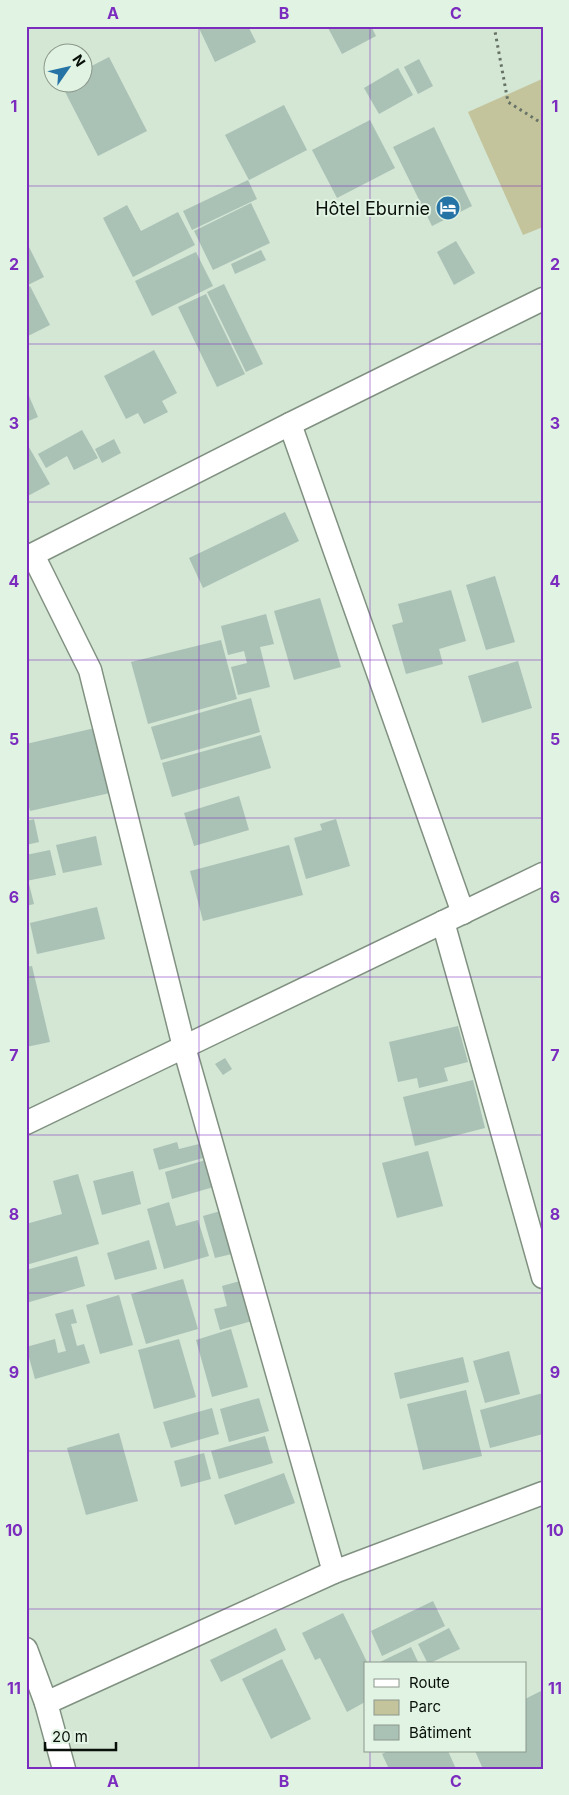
<svg xmlns="http://www.w3.org/2000/svg" width="569" height="1795" font-family="Inter,sans-serif">
<style>
.green{fill:#c3c49b}
.building{fill:#aac1b6}
.lines{fill:none;stroke-linecap:round;stroke-linejoin:round}
.street-casing{stroke:#809181;stroke-width:25}
.path{stroke:#667266;stroke-width:3;stroke-dasharray:2.5 4;stroke-linecap:butt}
.street{stroke:#fff;stroke-width:22}
.grid{fill:none;stroke:#7b2cbf;stroke-width:1;stroke-opacity:0.55}
.labels{text-anchor:middle;dominant-baseline:central;stroke-width:4;stroke-linejoin:round;paint-order:stroke}
.poi-label{font-size:18px;fill:#090f09;stroke:#e1f3e2;text-anchor:end}
.neatline{fill:none;stroke:#7b2cbf;stroke-width:2}
.grid-label{font-size:16px;text-anchor:middle;font-weight:bold;fill:#7b2cbf}
</style>
<rect width="100%" height="100%" fill="#d4e6d4"/>
<path class="green" d="M542,79L543,227L523,235L468,112Z"/>
<g class="building">
<path d="M198,26H248L256,42L215,62Z"/>
<path d="M327,26H371L376,36L342,54Z"/>
<path d="M109,57L147,131L98,156L60,82H82V71Z"/>
<path d="M419,59L433,86L418,94L404,67Z"/>
<path d="M398,68L413,95L379,114L364,88Z"/>
<path d="M284,105L307,150L249,180L225,135Z"/>
<path d="M370,120L395,168L337,198L312,150Z"/>
<path d="M434,127L472,206L432,226L393,147Z"/>
<path d="M248,180L257,199L192,230L183,211Z"/>
<path d="M251,203L270,243L213,270L194,231Z"/>
<path d="M127,205L141,231L178,212L195,245L133,277L103,218Z"/>
<path d="M26,241L44,277L26,286Z"/>
<path d="M456,241L475,273L454,285L437,252Z"/>
<path d="M261,250L266,260L235,274L231,264Z"/>
<path d="M196,252L213,286L152,316L135,281Z"/>
<path d="M224,284L263,364L246,372L207,292Z"/>
<path d="M30,286L50,325L26,337V288Z"/>
<path d="M206,294L245,374L217,387L178,307Z"/>
<path d="M154,350L177,393L162,401L168,412L144,424L138,413L126,419L104,376Z"/>
<path d="M26,389L38,417L26,422Z"/>
<path d="M82,430L98,458L74,470L67,456L46,468L38,454Z"/>
<path d="M114,439L121,453L102,463L95,449Z"/>
<path d="M26,442L50,484L26,497Z"/>
<path d="M285,512L299,541L203,588L189,558Z"/>
<path d="M495,576L515,642L486,650L466,585Z"/>
<path d="M451,590L466,641L439,649L443,664L406,674L392,625L403,622L398,604Z"/>
<path d="M320,598L341,667L294,680L274,611Z"/>
<path d="M266,614L274,644L260,647L270,687L238,695L231,667L247,663L244,651L228,655L221,626Z"/>
<path d="M221,640L237,699L148,724L131,662Z"/>
<path d="M518,661L532,708L482,723L468,676Z"/>
<path d="M251,698L260,732L161,760L151,727Z"/>
<path d="M95,728L110,793L30,811L26,797V744Z"/>
<path d="M261,735L271,768L172,797L162,763Z"/>
<path d="M239,796L249,830L194,846L184,813Z"/>
<path d="M34,819L39,842L26,845V821Z"/>
<path d="M336,819L350,866L306,879L294,838L322,830L320,824Z"/>
<path d="M96,836L102,865L63,873L56,845Z"/>
<path d="M289,845L303,895L203,921L190,871Z"/>
<path d="M50,850L56,875L26,881V855Z"/>
<path d="M26,884H29L34,904L26,906Z"/>
<path d="M97,907L105,939L37,954L30,923Z"/>
<path d="M32,966L50,1042L26,1047V967Z"/>
<path d="M458,1026L468,1062L444,1068L448,1081L419,1088L417,1078L398,1082L389,1042Z"/>
<path d="M225,1058L232,1069L223,1075L215,1064Z"/>
<path d="M473,1080L485,1128L415,1146L403,1097Z"/>
<path d="M177,1142L179,1149L203,1143L207,1157L159,1170L153,1149Z"/>
<path d="M428,1151L443,1206L397,1218L382,1163Z"/>
<path d="M209,1159L217,1186L172,1199L165,1172Z"/>
<path d="M133,1171L141,1204L102,1215L93,1181Z"/>
<path d="M78,1174L99,1244L26,1265V1224L62,1214L53,1181Z"/>
<path d="M169,1202L176,1226L198,1220L209,1256L164,1269L147,1209Z"/>
<path d="M224,1210L236,1253L215,1258L203,1216Z"/>
<path d="M149,1240L157,1269L115,1280L107,1253Z"/>
<path d="M77,1256L85,1286L26,1303V1270Z"/>
<path d="M183,1279L198,1329L146,1344L131,1294Z"/>
<path d="M240,1281L252,1321L220,1330L214,1309L227,1306L222,1286Z"/>
<path d="M119,1295L133,1345L100,1354L86,1305Z"/>
<path d="M73,1309L77,1323L71,1324L77,1346L84,1344L90,1363L35,1379L26,1347L55,1339L58,1353L66,1351L55,1314Z"/>
<path d="M231,1329L248,1387L212,1397L196,1340Z"/>
<path d="M179,1339L196,1397L154,1409L138,1350Z"/>
<path d="M509,1351L520,1394L485,1403L473,1361Z"/>
<path d="M463,1357L469,1382L400,1399L394,1373Z"/>
<path d="M466,1390L482,1456L423,1470L407,1404Z"/>
<path d="M543,1393V1434L490,1448L480,1410Z"/>
<path d="M259,1398L269,1431L229,1442L220,1409Z"/>
<path d="M212,1408L219,1434L171,1448L163,1422Z"/>
<path d="M119,1433L138,1501L86,1515L67,1448Z"/>
<path d="M265,1436L273,1463L219,1479L211,1451Z"/>
<path d="M204,1453L211,1479L181,1487L174,1461Z"/>
<path d="M284,1473L295,1503L235,1525L224,1495Z"/>
<path d="M433,1601L445,1626L382,1656L371,1631Z"/>
<path d="M343,1613L368,1664H365V1702L347,1712L320,1658L315,1660L302,1633Z"/>
<path d="M276,1628L286,1650L221,1682L210,1660Z"/>
<path d="M449,1628L460,1649L428,1664L418,1644Z"/>
<path d="M411,1647L419,1664H381L380,1662Z"/>
<path d="M282,1659L311,1719L271,1739L242,1679Z"/>
<path d="M543,1690V1769H483L475,1751H525V1699Z"/>
<path d="M388,1751H448L456,1769H389L382,1754Z"/>
</g>
<g class="lines">
<defs>
<g id="street">
<path d="M290,424L463,913"/>
<path d="M33,555L90,670L184,1047L334,1572"/>
<path d="M26,558L290,424L543,299"/>
<path d="M443,922L543,1277"/>
<path d="M26,1123L543,874"/>
<path d="M26,1649L46,1703L64,1769"/>
<path d="M46,1703L334,1572L543,1493"/>
</g>
</defs>
<use href="#street" class="street-casing"/>
<path class="path" d="M494,26L508,102L543,124"/>
<use href="#street" class="street"/>
</g>
<path class="grid" d="M199,26V1769M370,26V1664M26,186H543M26,344H543M26,502H543M26,660H543M26,818H543M26,977H543M26,1135H543M26,1293H543M26,1451H543M26,1609H543M370,1751V1769"/>
<defs>
<symbol id="hotel-disc" viewBox="-11 -11 22 22"><circle r="9.5" fill="#2673a6" stroke="#e1f3e2"/><path d="M-6-4.5h1.5V1H6V5H4.5V3h-9V5H-6ZM-4 0a1.8 1.8 0 1 1 3.6 0ZM.5 0V-2.5h3Q6-2.5 6 0Z" fill="#fff"/></symbol>
</defs>
<g fill-rule="evenodd">
<use href="#hotel-disc" x="434" y="194" width="28" height="28"/>
</g>
<g class="labels">
<g class="poi-label">
<text x="430" y="208">Hôtel Eburnie</text>
</g>
</g>
<rect width="569" height="1795" fill="none" stroke="#e1f3e2" stroke-width="55"/>
<rect x="364" y="1662" width="162" height="90" fill="#e1f3e2" stroke="#8b988b"/>
<rect x="374" y="1679" width="25" height="8" fill="#ffffff" stroke="#8b988b"/>
<text x="409" y="1688" font-size="15" fill="#090f09">Route</text>
<rect x="374" y="1700" width="25" height="15" fill="#c3c49b" stroke="#8b988b"/>
<text x="409" y="1712" font-size="15" fill="#090f09">Parc</text>
<rect x="374" y="1725" width="25" height="15" fill="#aac1b6" stroke="#8b988b"/>
<text x="409" y="1738" font-size="15" fill="#090f09">Bâtiment</text>
<g transform="translate(68 68) rotate(56)"><circle r="24" fill="#e1f3e2" stroke="#8b988b"/>
<path d="M0-4L9 19L0 12L-9 19Z" fill="#2673a6"/>
<text y="-8" font-size="14" font-weight="bold" text-anchor="middle" fill="#090f09">N</text>
</g>
<path d="M45 1742v8h71v-8" fill="none" stroke="#090f09" stroke-width="2.5"/>
<text x="52" y="1742" font-size="15" fill="#090f09" stroke="#e1f3e2" stroke-width="4" paint-order="stroke">20 m</text>
<rect x="28" y="28" width="514" height="1740" class="neatline"/>
<g class="grid-label">
<text x="113" y="19">A</text>
<text x="284" y="19">B</text>
<text x="456" y="19">C</text>
<text x="14" y="112">1</text>
<text x="555" y="112">1</text>
<text x="14" y="270">2</text>
<text x="555" y="270">2</text>
<text x="14" y="429">3</text>
<text x="555" y="429">3</text>
<text x="14" y="587">4</text>
<text x="555" y="587">4</text>
<text x="14" y="745">5</text>
<text x="555" y="745">5</text>
<text x="14" y="903">6</text>
<text x="555" y="903">6</text>
<text x="14" y="1061">7</text>
<text x="555" y="1061">7</text>
<text x="14" y="1220">8</text>
<text x="555" y="1220">8</text>
<text x="14" y="1378">9</text>
<text x="555" y="1378">9</text>
<text x="14" y="1536">10</text>
<text x="555" y="1536">10</text>
<text x="14" y="1694">11</text>
<text x="555" y="1694">11</text>
<text x="113" y="1787">A</text>
<text x="284" y="1787">B</text>
<text x="456" y="1787">C</text>
</g>
</svg>
